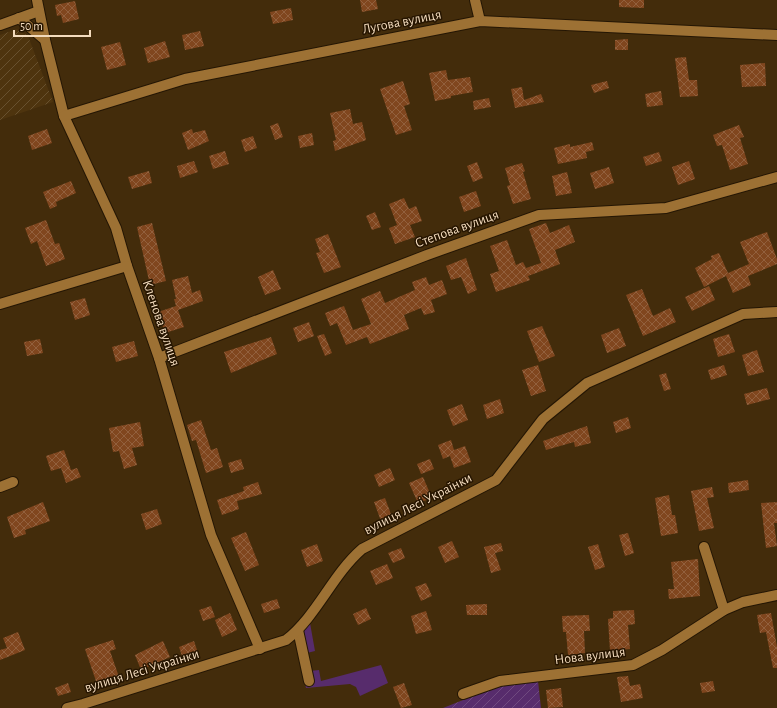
<svg xmlns="http://www.w3.org/2000/svg" width="777" height="708" font-family="'Alegreya Sans',sans-serif">
<style>
.industrial{fill:url(#industrial-furrows)}
.green{fill:#572c6c}
.garden{fill:url(#garden-furrows)}
.building{fill:url(#building-cross-hatch)}
.lines{fill:none;stroke-linecap:round;stroke-linejoin:round}
.minor-casing{stroke:#241604;stroke-width:12}
.minor{stroke:#9d7134;stroke-width:10}
.labels{text-anchor:middle;dominant-baseline:central;stroke-width:3;stroke-linejoin:round;paint-order:stroke}
.street-label{font-size:14px;fill:#f3dbbd;stroke:#261500}
</style>
<defs>
<pattern id="industrial-furrows" width="10" height="10" patternUnits="userSpaceOnUse"><rect width="10" height="10" fill="#4e340e"/><path d="M-1 1l2-2M0 10L10 0M9 11l2-2" fill="none" stroke="#68512f"/></pattern>
<pattern id="garden-furrows" width="10" height="10" patternUnits="userSpaceOnUse"><rect width="10" height="10" fill="#572c6c"/><path d="M-1 1l2-2M0 10L10 0M9 11l2-2" fill="none" stroke="#704a7f"/></pattern>
<pattern id="building-cross-hatch" width="8" height="8" patternUnits="userSpaceOnUse"><rect width="8" height="8" fill="#80461e"/><path d="M0 0l8 8M0 8l8-8" fill="none" stroke="#92603d"/></pattern>
</defs>
<rect width="100%" height="100%" fill="#432c0b"/>
<path class="industrial" d="M17,29L28,36L53,102L0,120V35Z"/>
<path class="green" d="M310,623L315,651L307,653L310,671L319,670L321,681L381,665L388,683L360,696L356,687L350,684L306,688L295,640Z"/>
<path class="garden" d="M538,681L541,708H443L501,685Z"/>
<g class="building">
<path d="M360,0H376L378,9L362,12Z"/>
<path d="M619,0H644V8L619,7Z"/>
<path d="M75,1L79,19L63,23L61,15L57,16L55,5Z"/>
<path d="M291,8L293,20L273,24L270,12Z"/>
<path d="M200,31L204,46L185,50L182,35Z"/>
<path d="M628,39V50H615V40Z"/>
<path d="M165,41L170,57L148,63L144,48Z"/>
<path d="M120,42L126,65L107,70L101,47Z"/>
<path d="M686,57L689,80H697L698,96L680,97L675,58Z"/>
<path d="M765,63L766,86L742,87L740,65Z"/>
<path d="M446,70L448,80L470,77L473,92L451,96V98L435,101L429,73Z"/>
<path d="M403,81L410,104L404,106L412,130L396,135L380,89Z"/>
<path d="M607,81L609,88L594,93L591,85Z"/>
<path d="M522,87L524,100L541,94L544,102L515,108L511,89Z"/>
<path d="M661,91L663,105L647,107L645,94Z"/>
<path d="M489,98L491,107L474,110L473,101Z"/>
<path d="M350,109L353,124L362,122L366,140L335,151L333,141L336,140L330,113Z"/>
<path d="M278,123L283,137L275,140L270,126Z"/>
<path d="M739,125L744,137L740,138L748,164L730,170L722,145L717,146L713,135Z"/>
<path d="M47,129L52,143L32,150L28,136Z"/>
<path d="M192,129L193,133L205,130L209,141L188,150L182,133Z"/>
<path d="M312,133L314,145L300,148L298,136Z"/>
<path d="M253,136L257,148L245,152L241,140Z"/>
<path d="M592,142L594,150L586,152L587,158L558,164L554,148L570,144V147Z"/>
<path d="M225,151L229,164L213,169L209,156Z"/>
<path d="M659,152L662,161L646,166L643,157Z"/>
<path d="M194,161L198,172L180,178L177,166Z"/>
<path d="M689,161L695,179L678,185L672,167Z"/>
<path d="M477,162L483,178L473,182L467,166Z"/>
<path d="M522,163L525,171L523,172L531,199L513,204L507,186L510,185L505,168Z"/>
<path d="M609,167L614,183L595,189L590,173Z"/>
<path d="M149,171L152,183L132,189L128,177Z"/>
<path d="M567,172L572,193L556,196L552,176Z"/>
<path d="M71,181L76,193L56,202L57,206L50,209L43,192Z"/>
<path d="M476,191L481,206L464,212L459,197Z"/>
<path d="M404,198L409,209L416,206L422,221L410,225L415,237L395,244L389,228L397,225L389,204Z"/>
<path d="M375,212L381,227L372,230L366,216Z"/>
<path d="M46,220L55,244L59,243L65,259L46,266L37,241L31,244L25,228Z"/>
<path d="M152,223L166,281L150,285L137,227Z"/>
<path d="M546,223L550,233L569,225L575,242L555,250L560,264L528,276L530,280L496,292L490,274L499,271L490,246L507,240L516,265L523,262L526,268L541,263L529,229Z"/>
<path d="M767,232L777,259V264L748,276L751,285L733,293L726,276L704,287L695,268L712,259L711,256L719,253L728,273L749,264L740,242Z"/>
<path d="M328,234L341,267L324,273L316,253L320,252L315,239Z"/>
<path d="M466,258L477,290L468,294L461,277L451,280L446,266Z"/>
<path d="M273,270L281,289L265,295L258,277Z"/>
<path d="M188,276L192,293L200,290L203,301L178,310L184,327L165,333L158,312L176,306L174,299H176L172,280Z"/>
<path d="M426,277L429,285L442,280L447,294L431,300L435,312L424,315L421,308L404,315L409,329L370,344L367,337L346,345L337,323L330,326L325,313L344,306L353,330L371,324L361,299L380,291L385,303L415,290L412,282Z"/>
<path d="M709,286L715,300L692,311L685,297Z"/>
<path d="M642,289L653,316L670,308L676,322L643,336L626,295Z"/>
<path d="M85,298L90,315L75,320L70,302Z"/>
<path d="M309,322L314,336L298,342L293,328Z"/>
<path d="M542,326L555,356L539,362L527,331Z"/>
<path d="M619,328L626,346L607,353L601,335Z"/>
<path d="M324,334L332,353L325,356L317,336Z"/>
<path d="M729,334L735,352L718,357L713,339Z"/>
<path d="M271,337L277,354L231,373L224,352Z"/>
<path d="M40,339L43,353L27,356L24,342Z"/>
<path d="M134,341L138,356L116,362L112,347Z"/>
<path d="M757,350L764,372L748,376L742,355Z"/>
<path d="M538,365L546,391L531,396L522,370Z"/>
<path d="M724,365L727,375L711,380L708,370Z"/>
<path d="M666,373L671,389L664,391L659,375Z"/>
<path d="M767,388L770,399L747,405L744,394Z"/>
<path d="M500,399L504,413L487,419L483,405Z"/>
<path d="M462,404L468,420L453,426L447,410Z"/>
<path d="M628,417L631,428L616,433L613,422Z"/>
<path d="M201,420L211,450L217,448L223,467L206,473L196,440L192,441L187,425Z"/>
<path d="M140,422L144,446L132,448L137,465L124,469L119,451L113,452L109,428Z"/>
<path d="M587,426L591,443L575,447L574,442L546,450L543,441Z"/>
<path d="M451,440L454,450L465,446L471,462L454,468L450,456L443,459L438,445Z"/>
<path d="M64,450L71,470L77,468L81,477L66,483L61,468L51,471L46,456Z"/>
<path d="M241,459L244,469L231,473L228,463Z"/>
<path d="M430,459L434,469L421,474L417,464Z"/>
<path d="M390,468L395,480L379,487L374,475Z"/>
<path d="M423,477L432,498L418,503L409,483Z"/>
<path d="M748,480L749,490L729,493L728,483Z"/>
<path d="M258,482L262,494L237,501L239,509L222,515L217,500L244,491L243,487Z"/>
<path d="M712,487L714,497L707,498L714,528L699,531L691,491Z"/>
<path d="M669,495L672,515H675L678,533L661,536L655,498Z"/>
<path d="M385,498L392,517L381,521L374,502Z"/>
<path d="M43,502L50,521L25,530L26,534L14,538L7,517Z"/>
<path d="M777,502V523H774L777,546L766,548L761,503Z"/>
<path d="M157,509L162,524L146,530L141,514Z"/>
<path d="M246,532L259,565L245,571L231,538Z"/>
<path d="M628,533L634,553L625,556L619,535Z"/>
<path d="M452,541L459,557L445,563L438,547Z"/>
<path d="M501,543L503,551L495,553L501,570L491,573L484,547Z"/>
<path d="M317,544L323,561L307,567L301,550Z"/>
<path d="M598,544L605,567L595,570L588,547Z"/>
<path d="M401,548L405,558L393,563L388,553Z"/>
<path d="M698,559L700,596L669,599L668,589H674L671,562Z"/>
<path d="M387,564L393,578L376,585L370,571Z"/>
<path d="M426,583L432,596L421,601L415,587Z"/>
<path d="M277,599L280,608L264,613L261,604Z"/>
<path d="M487,604V615H467L466,605Z"/>
<path d="M211,606L215,617L203,621L199,610Z"/>
<path d="M366,608L371,619L358,625L353,614Z"/>
<path d="M634,610L635,624L628,625L630,649L610,651L608,619L613,618V611Z"/>
<path d="M426,611L432,630L416,634L411,616Z"/>
<path d="M230,613L237,630L222,637L215,620Z"/>
<path d="M771,613L777,647V668H773L766,632L760,633L757,615Z"/>
<path d="M589,615L590,631H584L585,653L568,655L566,632H563L562,616Z"/>
<path d="M18,632L25,650L0,660V650L7,648L3,638Z"/>
<path d="M113,640L116,649L110,651L119,677L97,684L85,649Z"/>
<path d="M163,641L170,657L141,670L135,655Z"/>
<path d="M194,641L198,653L183,659L179,647Z"/>
<path d="M628,676L630,686L640,684L643,698L621,702L617,677Z"/>
<path d="M713,681L715,691L702,693L700,683Z"/>
<path d="M68,683L71,692L58,696L55,688Z"/>
<path d="M404,683L412,705L401,708L393,687Z"/>
<path d="M561,688L563,707L548,708L546,690Z"/>
</g>
<g class="lines">
<defs>
<g id="minor">
<path d="M37,0L45,40"/>
<path d="M475,0L480,21"/>
<path d="M19,18L45,40L64,116L116,228L127,266L159,358L211,535L260,649"/>
<path d="M0,25L39,11"/>
<path d="M64,116L185,79L480,21L777,35"/>
<path d="M0,304L127,266"/>
<path d="M159,358L427,255L539,215L666,208L777,177"/>
<path d="M0,487L13,482"/>
<path d="M704,547L724,610"/>
<path d="M298,630L309,681"/>
<path d="M463,694L500,681L633,665L662,650L724,610L743,602L777,595"/>
<path d="M67,708L83,704L286,640C317,616 332,575 362,549L496,480L543,419L587,383L743,314L777,312"/>
</g>
</defs>
<use href="#minor" class="minor-casing"/>
<use href="#minor" class="minor"/>
</g>
<g class="labels">
<g class="street-label">
<text transform="translate(402 22) rotate(-11)">Лугова вулиця</text>
<text transform="translate(457 229) rotate(-20)">Степова вулиця</text>
<text transform="translate(161 323) rotate(71)">Кленова вулиця</text>
<text transform="translate(418 504) rotate(-27)">вулиця Лесі Українки</text>
<text transform="translate(590 656) rotate(-7)">Нова вулиця</text>
<text transform="translate(142 671) rotate(-17)">вулиця Лесі Українки</text>
</g>
</g>
<path d="M14 30v6h76v-6" fill="none" stroke="#f3dbbd" stroke-width="2"/>
<text x="20" y="30" font-size="12" fill="#f3dbbd" stroke="#261500" stroke-width="3" paint-order="stroke">50 m</text>
</svg>
